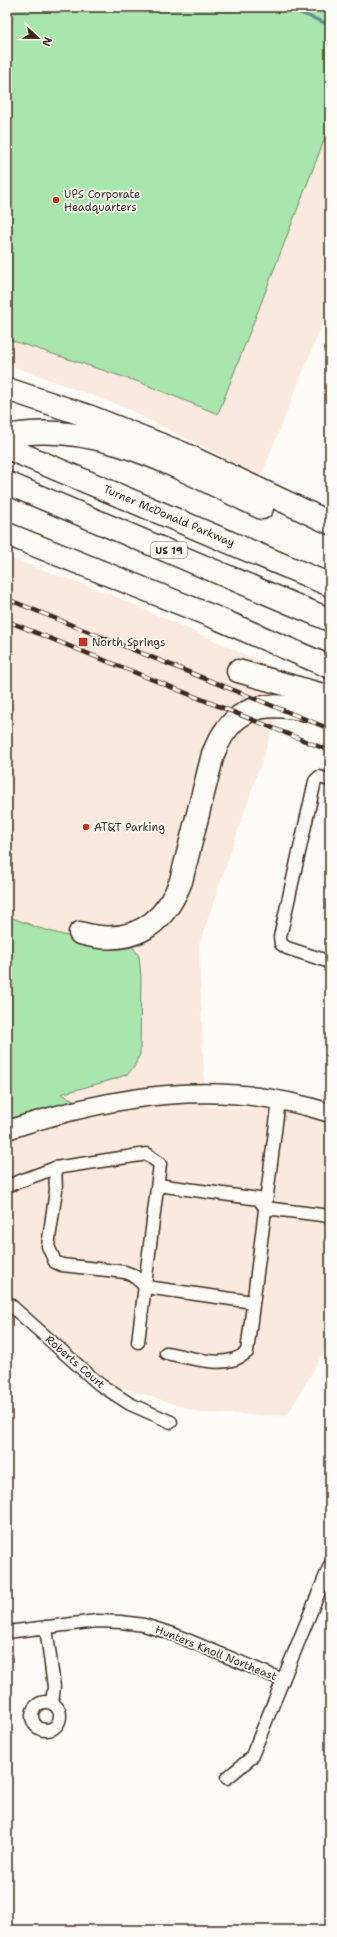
<svg xmlns="http://www.w3.org/2000/svg" width="337" height="1937" font-family="'Shantell Sans',sans-serif">
<style>
.built{fill:#f9e9de}
.green{fill:#a8e6ad;stroke:#728866}
.lines{fill:none;stroke-linecap:round;stroke-linejoin:round}
.stream{stroke:#678a96;stroke-width:3.5}
.street-casing{stroke:#3b2a1e;stroke-width:15}
.secondary-casing{stroke:#3b2a1e;stroke-width:21}
.highway-casing{stroke:#3b2a1e;stroke-width:25}
.street{stroke:#fdfcf7;stroke-width:12}
.secondary{stroke:#fdfcf7;stroke-width:18}
.highway{stroke:#fdfcf7;stroke-width:22}
.rail-casing{stroke:#3b2a1e;stroke-width:4.5}
.rail{stroke:#fdfcf7;stroke-width:3;stroke-dasharray:9;stroke-linecap:butt}
.poi-dot{fill:#c8321e;stroke:#fdfcf7;stroke-width:1.5}
.labels{text-anchor:middle;dominant-baseline:central;stroke-width:3.5;stroke-linejoin:round;paint-order:stroke}
.shield{fill:#fdfcf7;stroke:#75695f;stroke-width:1}
.shield-label{font-size:10px;font-weight:bold;fill:#3b2a1e}
.poi-label{font-size:11px;fill:#3b2a1e;stroke:#fdfcf7;text-anchor:start}
.street-label{font-size:11px;fill:#3b2a1e;stroke:#fdfcf7}
</style>
<rect width="100%" height="100%" fill="#fdfcf7"/>
<filter id="ink" filterUnits="userSpaceOnUse"><feTurbulence type="fractalNoise" baseFrequency=".025" numOctaves="2"/><feDisplacementMap in="SourceGraphic" scale="8" xChannelSelector="R" yChannelSelector="G"/><feConvolveMatrix kernelMatrix="1 2 1 2 8 2 1 2 1" color-interpolation-filters="sRGB"/></filter>
<g filter="url(#ink)">
<g class="built">
<path d="M7,7L330,26V304L261,476L126,408L7,364Z"/>
<path d="M7,557L110,594L291,675L199,945L205,1106L330,1112V1341L287,1416L201,1413L103,1381L7,1305Z"/>
</g>
<g class="green">
<path d="M7,7H330V125L218,414L139,382L7,339Z"/>
<path d="M7,916L39,928L88,942L132,946L139,956L141,977L140,1054L134,1067L128,1074L115,1079L61,1094L93,1109L7,1138Z"/>
</g>
<g class="lines">
<path class="stream" d="M286,7L330,25"/>
<defs>
<g id="street">
<path d="M330,780L319,777L315,781L280,937L281,944L287,948L330,962"/>
<path d="M55,1168L56,1190L48,1246L55,1262L62,1265L125,1272L133,1275L146,1287L253,1302"/>
<path d="M158,1185L259,1199L265,1208L330,1216"/>
<path d="M7,1186L55,1168L147,1154L160,1164L138,1342"/>
<path d="M7,1302L99,1384L130,1404L171,1422"/>
<path d="M166,1353C191,1357 226,1371 247,1352L279,1100"/>
<path d="M46,1627L54,1687L52,1703"/>
<path d="M7,1632L97,1621L121,1622L144,1625L173,1634L283,1680"/>
<circle cx="46" cy="1716" r="14"/>
<path d="M227,1778L251,1758L330,1565"/>
</g>
<path id="secondary" d="M7,1130C114,1095 220,1077 330,1113"/>
<g id="highway">
<path d="M7,389L91,417L182,453L330,523"/>
<path d="M7,436C98,418 183,471 262,508"/>
<path d="M7,448L330,585"/>
<path d="M7,483L330,620"/>
<path d="M7,534L219,619L330,667"/>
<path d="M238,671L330,697"/>
<path d="M80,933C129,947 163,928 181,881L213,754C237,694 277,703 330,715"/>
</g>
</defs>
<use href="#street" class="street-casing"/>
<use href="#secondary" class="secondary-casing"/>
<use href="#highway" class="highway-casing"/>
<use href="#street" class="street"/>
<use href="#secondary" class="secondary"/>
<use href="#highway" class="highway"/>
<defs>
<g id="rail">
<path d="M7,599L330,729"/>
<path d="M7,621L330,751"/>
</g>
</defs>
<use href="#rail" class="rail-casing"/>
<use href="#rail" class="rail"/>
</g>
</g>
<g class="poi-dot">
<circle cx="56" cy="200" r="4"/>
<rect x="78" y="637" width="10" height="10" rx="2"/>
<circle cx="86" cy="827" r="4"/>
</g>
<g class="labels">
<rect class="shield" x="151" y="542" width="36" height="16" rx="3"/>
<g class="shield-label">
<text x="169" y="550">US 19</text>
</g>
<g class="poi-label">
<text x="64" y="194">UPS Corporate<tspan x="64" dy="13">Headquarters</tspan></text>
<text x="92" y="642">North Springs</text>
<text x="94" y="827">AT&amp;T Parking</text>
</g>
<g class="street-label">
<text transform="translate(169 516) rotate(23)">Turner McDonald Parkway</text>
<text transform="translate(75 1362) rotate(41)">Roberts Court</text>
<text transform="translate(216 1653) rotate(22)">Hunters Knoll Northeast</text>
</g>
</g>
<rect width="337" height="1937" fill="none" stroke="#fdfcf7" stroke-width="24"/>
<rect x="12" y="12" width="313" height="1913" fill="none" stroke="#3b2a1e" stroke-width="1.5" filter="url(#ink)"/>
<g transform="translate(38 38) rotate(112)" stroke="#fdfcf7" stroke-width="3" paint-order="stroke">
<path d="M0-3L7 15L0 10L-7 15Z" fill="#3b2a1e"/>
<text y="-6" font-size="11" font-weight="bold" text-anchor="middle" fill="#3b2a1e">N</text>
</g>
</svg>
